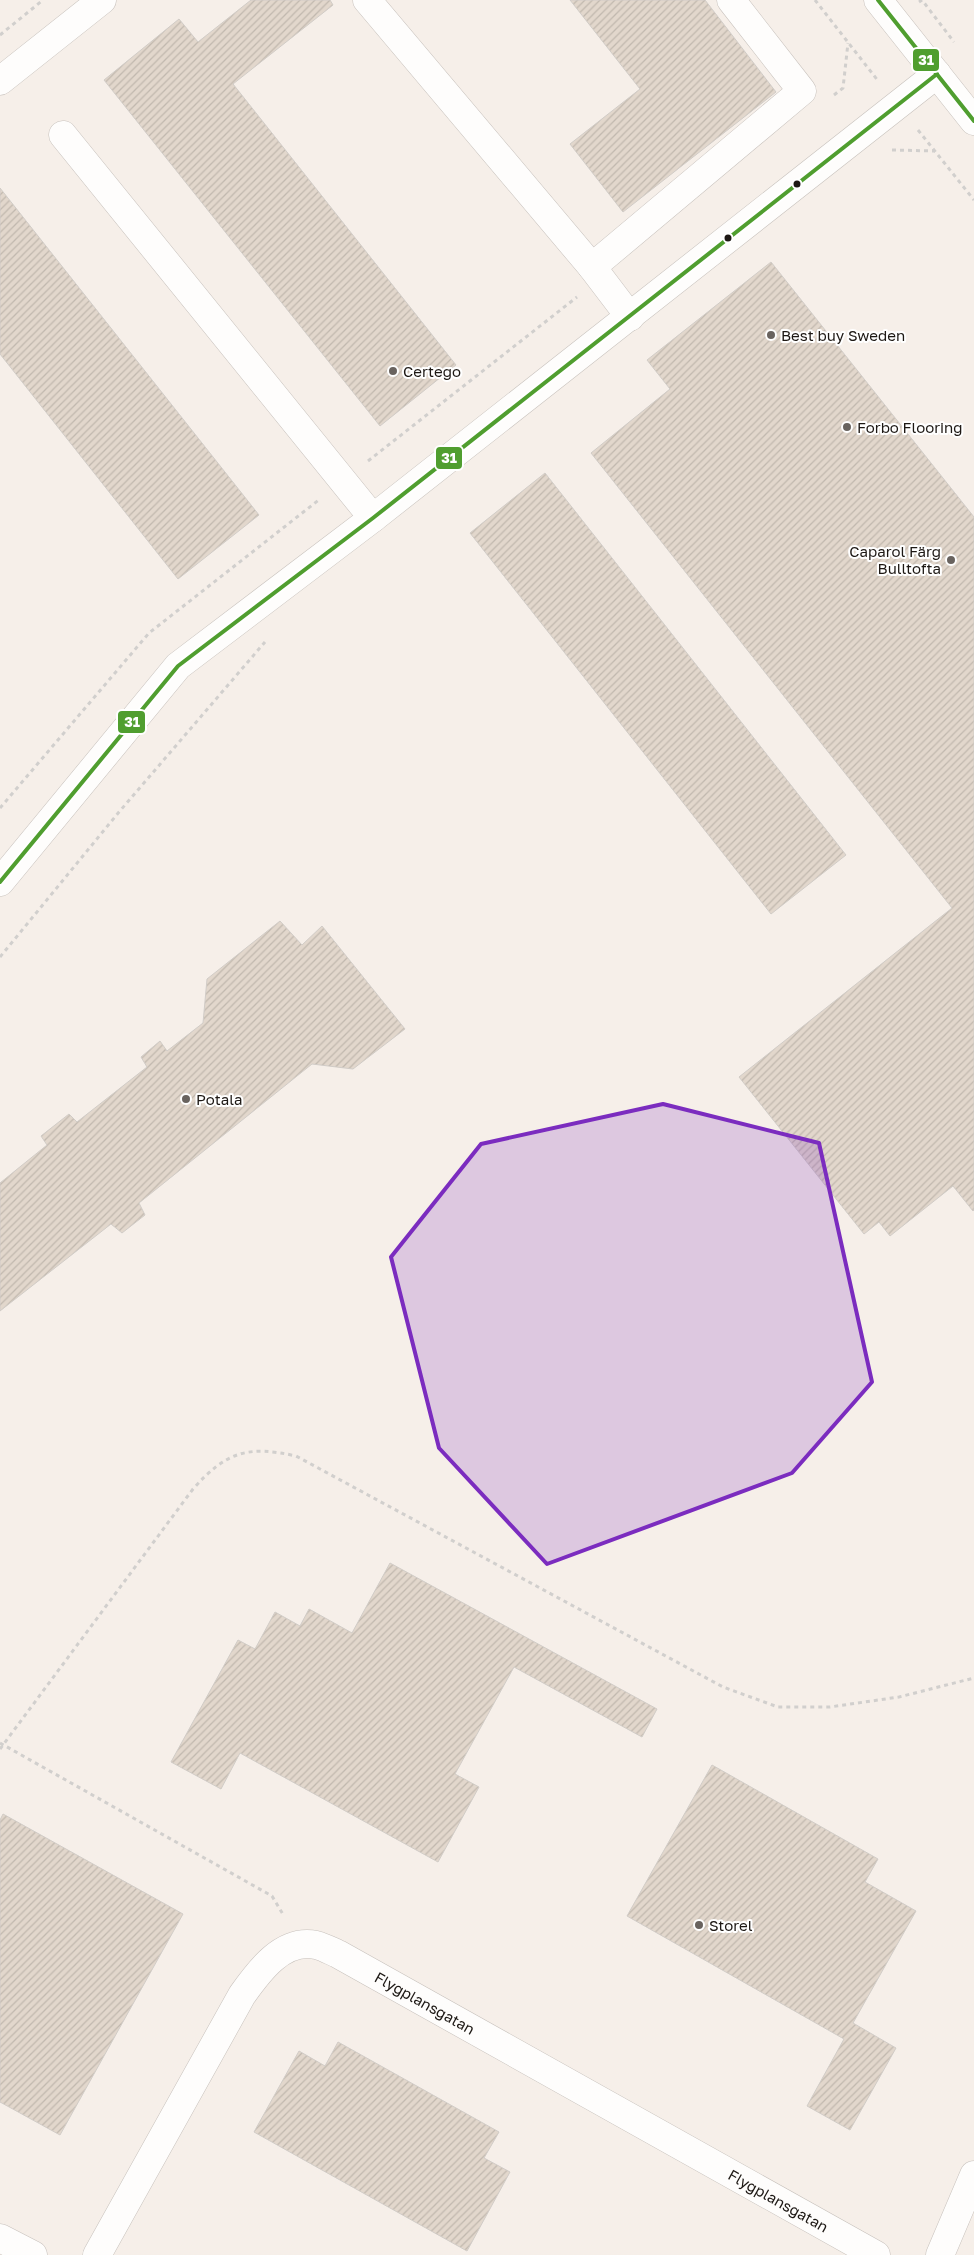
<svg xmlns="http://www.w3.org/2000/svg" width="974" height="2255" font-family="'Golos Text',sans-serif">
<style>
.building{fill:url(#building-hatch);stroke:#d1ccc7}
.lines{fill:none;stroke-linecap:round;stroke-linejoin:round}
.minor-casing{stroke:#c7c1bc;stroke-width:29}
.path{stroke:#d1cfcd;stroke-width:3;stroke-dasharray:4 4;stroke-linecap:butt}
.minor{stroke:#fefdfc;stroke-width:28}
.bus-1-casing{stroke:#fff;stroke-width:8}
.bus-1{stroke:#509e2f;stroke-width:4}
.marked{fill:#7b2cbf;fill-opacity:0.2;stroke:#7b2cbf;stroke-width:4;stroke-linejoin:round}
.bus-dot{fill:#1d1814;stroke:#fff;stroke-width:2}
.poi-dot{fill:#69635f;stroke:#fff;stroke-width:2}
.labels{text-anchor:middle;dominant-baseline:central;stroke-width:4;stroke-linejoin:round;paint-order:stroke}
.poi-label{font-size:15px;fill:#1d1814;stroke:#fff;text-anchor:start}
.street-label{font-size:15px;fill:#1d1814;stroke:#fff}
.line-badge{stroke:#fff;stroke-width:2}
.badge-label{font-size:14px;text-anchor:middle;font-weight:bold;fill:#fff}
</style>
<defs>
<pattern id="building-hatch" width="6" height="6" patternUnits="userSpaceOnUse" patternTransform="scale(1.25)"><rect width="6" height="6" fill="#e2d7cc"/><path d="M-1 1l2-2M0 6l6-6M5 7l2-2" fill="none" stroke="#c1b8ae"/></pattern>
</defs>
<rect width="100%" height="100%" fill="#f6efe9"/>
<g class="building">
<path d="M251,0H330L333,5L233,84L456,365L380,426L104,80L179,19L198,42Z"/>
<path d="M570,0H705L776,92L623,212L570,144L640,89Z"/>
<path d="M0,188L259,515L178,579L0,354Z"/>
<path d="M771,262L974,517V1210L973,1211L953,1186L890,1236L879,1222L864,1234L739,1077L952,908L591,453L670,389L647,360Z"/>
<path d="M545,473L846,855L771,914L470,533Z"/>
<path d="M280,921L302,945L322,926L405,1029L353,1069L312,1064L139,1203L145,1215L122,1233L111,1224L0,1311V1183L47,1145L41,1136L69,1114L77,1122L147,1067L141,1057L160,1041L167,1051L203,1023L207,979Z"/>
<path d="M390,1563L657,1709L642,1737L514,1667L455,1774L479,1787L438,1862L240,1753L221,1789L171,1762L238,1640L255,1649L275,1612L300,1626L309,1609L352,1633Z"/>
<path d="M712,1765L878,1859L865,1882L916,1911L853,2023L896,2048L850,2130L807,2106L844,2039L627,1916Z"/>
<path d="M3,1814L183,1914L60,2135L0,2102V1820Z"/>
<path d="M338,2042L499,2132L484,2158L510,2172L467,2251L254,2132L299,2051L325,2066Z"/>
</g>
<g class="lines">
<defs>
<g id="minor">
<path d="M367,0L592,267L630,317"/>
<path d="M878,0L974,121"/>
<path d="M0,81L102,0"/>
<path d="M63,135L373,518"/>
<path d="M592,267L802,91L731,0"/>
<path d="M0,882L178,666L373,518L937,74"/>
<path d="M0,2238L33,2255"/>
<path id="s1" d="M97,2255L242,1995C259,1971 283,1938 316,1945C324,1947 331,1951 338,1954L876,2255"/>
<path d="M940,2255L974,2175"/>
</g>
</defs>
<use href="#minor" class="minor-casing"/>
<g class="path">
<path d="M815,0L879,82"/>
<path d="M919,2L922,0L954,42"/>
<path d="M0,35L43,0"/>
<path d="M834,95L843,88L848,43"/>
<path d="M918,130L974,200"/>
<path d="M892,150L935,151"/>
<path d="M368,461L577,297"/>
<path d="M0,808L149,633L320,499"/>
<path d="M0,957L119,812L265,642"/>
<path d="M0,1743L272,1896L284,1916"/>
<path d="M0,1749L193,1489C226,1452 247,1445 296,1456L723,1687L778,1707H830L899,1697L974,1678"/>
</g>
<use href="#minor" class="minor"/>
<defs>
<g id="bus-1">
<path d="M878,0L974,121"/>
<path d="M0,882L178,666L373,518L937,74"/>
</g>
</defs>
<use href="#bus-1" class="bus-1-casing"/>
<use href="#bus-1" class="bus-1"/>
</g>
<path class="marked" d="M663,1104L819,1143L872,1382L792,1473L547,1564L439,1448L391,1257L481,1144Z"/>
<g class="bus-dot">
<circle cx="797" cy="184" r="4.5"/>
<circle cx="728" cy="238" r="4.5"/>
</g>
<g class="poi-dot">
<circle cx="771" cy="335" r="5"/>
<circle cx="393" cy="371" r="5"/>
<circle cx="847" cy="427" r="5"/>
<circle cx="951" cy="560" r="5"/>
<circle cx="186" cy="1099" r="5"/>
<circle cx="699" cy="1925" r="5"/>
</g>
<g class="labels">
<g class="poi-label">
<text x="781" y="335">Best buy Sweden</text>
<text x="403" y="371">Certego</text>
<text x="857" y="427">Forbo Flooring</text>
<text x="941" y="551" text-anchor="end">Caparol Färg<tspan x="941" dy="17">Bulltofta</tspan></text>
<text x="196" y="1099">Potala</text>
<text x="709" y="1925">Storel</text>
</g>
<g class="street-label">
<text stroke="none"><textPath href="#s1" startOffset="516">Flygplansgatan</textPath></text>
<text stroke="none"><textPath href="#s1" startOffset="921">Flygplansgatan</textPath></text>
</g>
</g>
<g class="line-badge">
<rect x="912" y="48" width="28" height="24" rx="5" fill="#509e2f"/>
<rect x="435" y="446" width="28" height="24" rx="5" fill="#509e2f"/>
<rect x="117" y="710" width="29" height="24" rx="5" fill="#509e2f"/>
</g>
<g class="badge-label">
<text x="926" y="65">31</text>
<text x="449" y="463">31</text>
<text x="132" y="727">31</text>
</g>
</svg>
